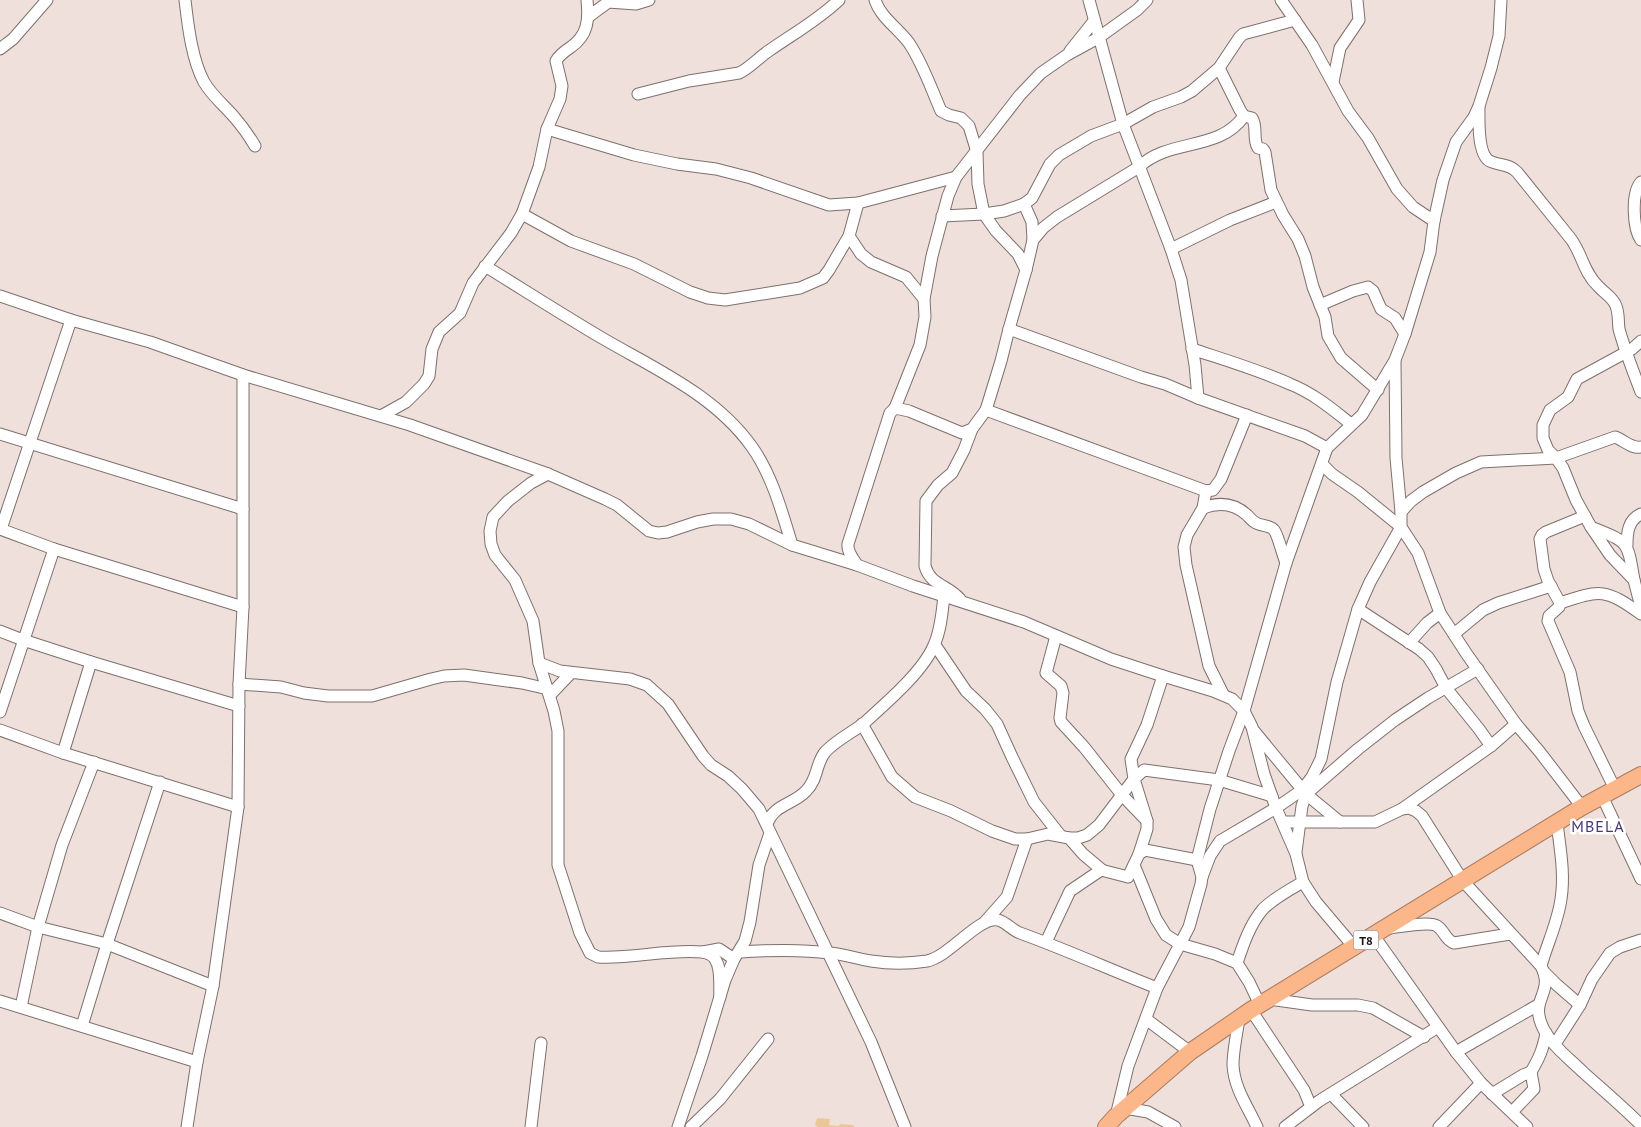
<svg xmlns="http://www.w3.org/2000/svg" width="1641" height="1127" font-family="'PT Sans',sans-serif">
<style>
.green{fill:#eac797}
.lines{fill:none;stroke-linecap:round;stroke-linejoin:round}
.minor-casing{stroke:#7d706d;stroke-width:13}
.highway-casing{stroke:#ab7c5f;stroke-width:18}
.minor{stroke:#fff;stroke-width:11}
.highway{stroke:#fbb68a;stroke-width:16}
.labels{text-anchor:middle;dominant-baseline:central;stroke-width:5;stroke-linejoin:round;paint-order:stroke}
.shield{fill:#fff;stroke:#5c5858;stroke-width:1}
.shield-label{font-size:12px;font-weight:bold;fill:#161110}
.quarter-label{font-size:16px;letter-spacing:1px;fill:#423976;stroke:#fff}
</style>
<rect width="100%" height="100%" fill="#efe0dc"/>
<path class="green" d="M817,1118L830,1119L829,1125L839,1126L840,1124L853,1125L855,1127H818L815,1125Z"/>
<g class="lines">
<defs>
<g id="minor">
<path d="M185,0C188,26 192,60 204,82C212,96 225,106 235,118C242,126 249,136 255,146"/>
<path d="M875,0C881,18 898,28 909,43C923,64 931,88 941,111L949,115L961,118L969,126L977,152L978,184L984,214L996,231L1018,254L1026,270"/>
<path d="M1089,0L1123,124L1171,249L1181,280L1195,365L1198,398"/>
<path d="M1281,0L1312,45L1348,111L1368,138L1397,189L1413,207L1434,221"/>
<path d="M608,2L636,4L649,0"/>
<path d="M588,17L611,0"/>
<path d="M0,49L13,39L47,0"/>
<path d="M1070,51L1094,21"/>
<path d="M1219,68L1240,110L1244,116L1252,118C1258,127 1252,138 1258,148L1263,149L1265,152L1271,190L1283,215L1298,239L1305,256L1313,287L1325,317L1328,336L1341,358L1378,390"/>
<path d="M1333,82L1340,48L1359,20L1357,0"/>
<path d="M638,94L689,81L739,73C750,68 759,57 770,50C793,34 818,20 839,0"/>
<path d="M1479,107C1479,120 1477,158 1492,162C1502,166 1509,164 1517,172L1571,239C1582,254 1584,273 1598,286C1604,293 1613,297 1616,306C1619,313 1618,322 1619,329C1625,351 1633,371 1641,392"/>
<path d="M547,129L634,155L677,164L716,169L751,178L829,205L858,203L956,177"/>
<path d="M1641,182C1631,193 1633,229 1641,240"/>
<path d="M1024,204L1032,222L1033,240"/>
<path d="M522,214L571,241L634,264L690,292L708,298L725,300L800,288L823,278L829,270L849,236L858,203"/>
<path d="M942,216L984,214L1004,211L1024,204L1032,198L1050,164L1059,155L1091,136L1123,124L1153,107L1181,97L1192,91L1219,68L1239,38L1243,34L1295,20"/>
<path d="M849,236L861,254L871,262L906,277L924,299"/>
<path d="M1171,249L1230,220L1276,202"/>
<path d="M485,266C524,290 563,315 602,338C655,369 715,395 752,447C772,475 782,512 792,545"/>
<path d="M0,296L71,320L150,342L243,375L410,425L548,474L605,499L617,505L649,531L658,533L667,532L697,522L713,519H731L749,524L792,545L857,565L913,586L1024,622L1111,659L1163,676L1213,691L1232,699L1244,711L1252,727L1264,774L1276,808L1296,854L1303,882L1316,902L1354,947"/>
<path d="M1320,305L1353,291L1368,287L1373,291L1381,309L1395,318L1405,334"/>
<path d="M1009,329L1141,377L1165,384L1198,398L1305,436L1327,448"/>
<path d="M1641,341L1632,349L1577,379L1568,397L1550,410L1543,425V438L1548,450L1556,458L1615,437C1624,440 1631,449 1641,447"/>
<path d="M1192,349C1225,360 1259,370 1290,384C1313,393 1332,409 1351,424"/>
<path d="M895,408L920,345L925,317L924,299L932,256L948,196L956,177L1020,95L1041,73L1067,55L1098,38L1137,10L1147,0"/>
<path d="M986,410L1206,491L1213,490L1221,479L1247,415"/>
<path d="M381,416L406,402L424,384L429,376L432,349L439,332L460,313L473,283L511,233L522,214L539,167L547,129L560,99L562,86L556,61C559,55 565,51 571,47C588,35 589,20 587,0"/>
<path d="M0,434L243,509"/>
<path d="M1322,464L1332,474L1358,492L1401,527L1418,553L1440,613L1466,653L1516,724L1539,751L1582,807"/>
<path d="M548,474L531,483L508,501L493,517L490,531L491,544L495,555L515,580L533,621L539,663L554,711L558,731V865L580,933L590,953L598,957C631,959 668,949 702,952C707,953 713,955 715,959C722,969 719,986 720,997"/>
<path d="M1206,491L1203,508L1187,535L1184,547L1186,565L1209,666L1223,694"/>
<path d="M1203,508C1219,502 1234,503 1247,515C1250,518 1252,521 1256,523C1261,526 1270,525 1274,530C1278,535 1283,556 1286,563"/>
<path d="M1401,512L1411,501L1423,492L1456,473L1481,462L1556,458L1563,468L1576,500L1591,527L1610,555L1634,580L1641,607"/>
<path d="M1585,516L1546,532L1542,535L1540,539L1544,569L1548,581L1560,603L1559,607L1549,616L1548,621L1570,672L1578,711L1584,726L1615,789"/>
<path d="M1591,527C1629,543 1627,539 1634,580"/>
<path d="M0,529L54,549L243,607"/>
<path d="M1,529L71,320"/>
<path d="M1627,545C1627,533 1628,520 1641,514"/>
<path d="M857,565C853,558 847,552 848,544L890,413L895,408L909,411L962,433L972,429L986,410L1001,361L1009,329L1026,270L1033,240L1043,228L1057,217L1139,167C1169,138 1219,152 1244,116"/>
<path d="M960,599C948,585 930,585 925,566L926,501L938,485L952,473L964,450L972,429"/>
<path d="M1560,603C1601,589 1606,589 1641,614"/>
<path d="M1358,609L1419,649L1428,657L1436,669L1446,688L1479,729L1491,746"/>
<path d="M0,631L23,640L91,662L239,706"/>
<path d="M1454,634L1483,610L1498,603L1551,586"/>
<path d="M1056,636L1046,673L1061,686L1063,693L1060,718L1061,722L1084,747L1122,795L1147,821"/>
<path d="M1409,643L1427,623L1440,613"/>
<path d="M935,645L966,691L985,709L997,724L1012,757L1034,802L1060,835"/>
<path d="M539,663L560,671L630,679L647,685L668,704L703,756L711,765L728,776L742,789L759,809L871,1042L905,1127"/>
<path d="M239,684L281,687L304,693L328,696H372L431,679L444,676L464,675L522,683L548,689"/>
<path d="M550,695L571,673"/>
<path d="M0,712L54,549"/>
<path d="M862,724L892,777L915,797L951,811L992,831L1015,839H1027L1048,834L1069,838H1078L1087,835L1099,825L1134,779L1144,770L1219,780L1272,796"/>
<path d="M0,730L63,753L238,807"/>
<path d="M1254,731L1306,794L1340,822"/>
<path d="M63,753L91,662"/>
<path d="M1602,796L1641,879"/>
<path d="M1402,809L1491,746L1516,724"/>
<path d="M1283,822H1375L1402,809L1409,808L1416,811L1422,816L1463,881L1541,966C1554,991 1533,998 1540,1020C1546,1042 1569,1058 1584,1073C1603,1090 1623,1107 1641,1125"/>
<path d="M767,824C774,804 793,805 806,791C819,778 815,763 826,751C837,740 851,733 863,724C885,704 923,672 934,645C941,630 942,612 944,596"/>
<path d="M1069,838L1083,854L1102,870"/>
<path d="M1296,852L1302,806L1306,794L1358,749L1395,720L1428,698L1478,669"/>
<path d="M1139,854L1147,829V821L1134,779L1131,759L1147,725L1163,676"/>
<path d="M1134,865L1156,919L1166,935L1180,944L1215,954L1237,963L1249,982L1260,1005"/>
<path d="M1202,877L1210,856L1220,841L1276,808L1302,790L1312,777L1321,759L1337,682L1358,609L1370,582L1401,527V512L1396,458L1395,362"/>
<path d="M0,913L38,927L107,944L213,986"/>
<path d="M984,923L1007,897L1027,839"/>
<path d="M1389,928C1398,927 1430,921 1437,926C1445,931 1445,940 1454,943L1510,934"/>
<path d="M1374,936L1456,1052L1481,1083L1527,1127"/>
<path d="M1046,942L1070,891L1101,870L1128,877L1139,854L1145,850L1197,860"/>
<path d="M703,952L719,949L734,959"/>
<path d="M740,952C770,950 800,949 830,953C844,954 857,959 871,961C890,964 908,964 927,961C949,957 979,916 998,920C1006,922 1012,930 1020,933C1067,950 1111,970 1157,988"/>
<path d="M1237,963C1243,945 1250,924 1263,909C1274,898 1289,890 1303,882"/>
<path d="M1541,966C1547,944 1558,922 1561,899C1565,874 1560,848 1557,823"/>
<path d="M1544,972L1557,985L1580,1005"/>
<path d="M1269,999L1312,1005H1358L1373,1008L1424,1037"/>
<path d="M0,1001L197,1062"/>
<path d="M21,1007L38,927L62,845L94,762"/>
<path d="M1251,1010L1304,1090L1311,1107"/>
<path d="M1239,1018C1237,1034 1233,1050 1233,1065C1234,1088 1248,1107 1257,1127"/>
<path d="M1146,1019L1190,1052"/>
<path d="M82,1026L107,944L160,782"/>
<path d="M1555,1044L1580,1005L1592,979L1610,953L1620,947L1641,940"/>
<path d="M1456,1052L1538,1005"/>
<path d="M1331,1094L1363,1127"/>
<path d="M1492,1094L1523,1075L1531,1072"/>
<path d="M1125,1108L1148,1112L1175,1127"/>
<path d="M1512,1112L1534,1089L1531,1072C1539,1058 1543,1050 1546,1033"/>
<path d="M1116,1116L1128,1066L1157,988L1189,927L1201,884L1202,877L1197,860L1210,809L1229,751L1244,711L1286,563L1327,448L1362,415L1395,360L1405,334L1430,252L1434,221L1443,180L1456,142L1474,117L1479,106L1491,68L1499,36L1501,0"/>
<path d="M187,1127L197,1062L213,986L238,807L239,684L243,607V375"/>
<path d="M531,1127L541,1043"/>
<path d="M678,1127L702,1056L725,980L734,959L745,941L750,922L759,865L770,833"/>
<path d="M691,1127L720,1099L768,1039"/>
<path d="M1285,1127L1319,1101L1438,1027"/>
<path d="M1439,1127L1481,1083"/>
</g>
<path id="highway" d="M1106,1127L1116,1116L1190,1052L1251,1010L1582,807L1641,775"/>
</defs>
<use href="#minor" class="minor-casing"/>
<use href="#highway" class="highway-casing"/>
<use href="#minor" class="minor"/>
<use href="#highway" class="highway"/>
</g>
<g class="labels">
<rect class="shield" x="1353.5" y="930.5" width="25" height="19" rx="4"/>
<g class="shield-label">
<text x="1366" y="940">T8</text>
</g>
<g class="quarter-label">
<text x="1598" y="826">MBELA</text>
</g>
</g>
</svg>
